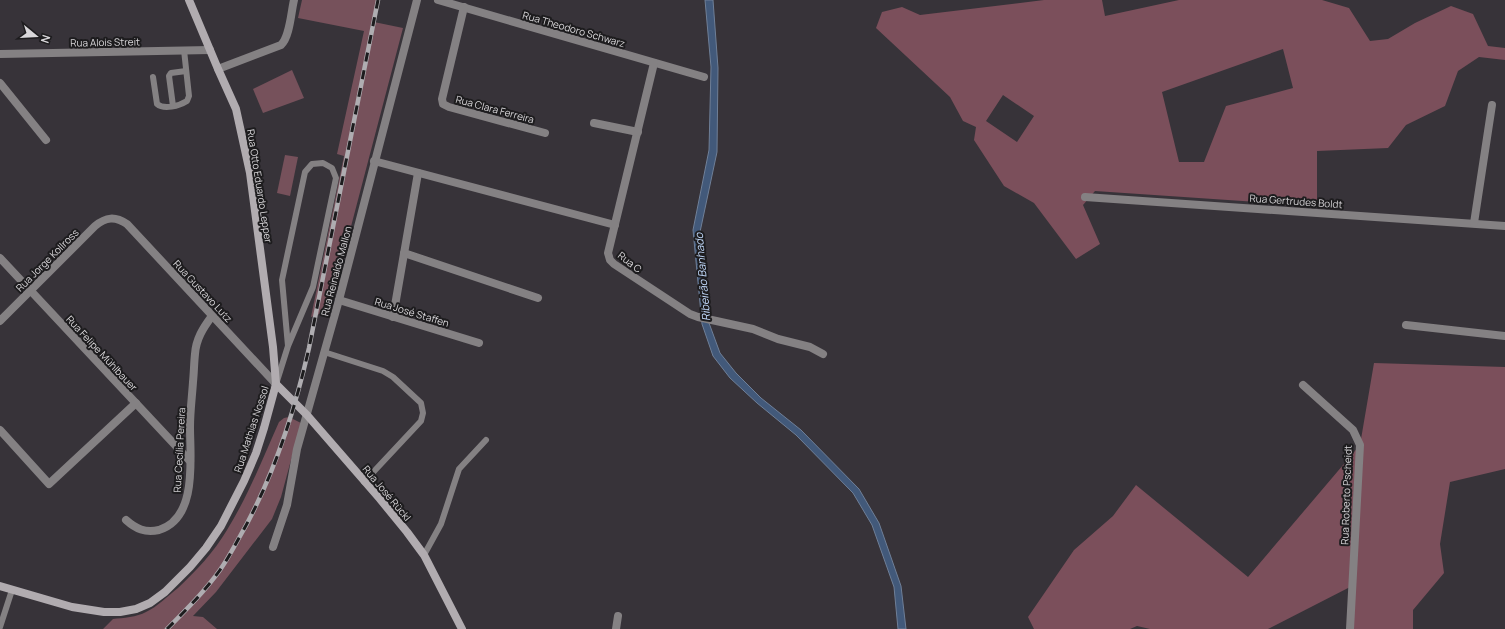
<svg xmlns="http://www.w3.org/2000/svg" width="1505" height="629" font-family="Manrope,sans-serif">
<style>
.green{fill:#76515b}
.forest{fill:#7b4f5b;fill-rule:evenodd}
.water{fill:#42597a;stroke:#6f7f97}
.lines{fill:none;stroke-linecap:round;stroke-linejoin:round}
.lane{stroke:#848183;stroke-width:6}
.street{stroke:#848183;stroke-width:8}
.secondary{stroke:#b1acb0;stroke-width:8}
.rail-casing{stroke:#afadb1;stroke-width:4.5}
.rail{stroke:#1d1c1e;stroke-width:3;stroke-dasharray:9;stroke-linecap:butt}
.labels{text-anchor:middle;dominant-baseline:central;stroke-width:4;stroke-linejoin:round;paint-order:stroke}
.street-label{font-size:10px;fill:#d9d7da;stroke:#1d1c1e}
.water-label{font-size:11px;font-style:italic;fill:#c3dbfd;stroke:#1d1c1e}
</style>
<rect width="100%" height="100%" fill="#373339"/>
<g class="green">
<path d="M302,0H378L374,22L403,28L332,299L328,311L311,317L344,156L337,154L364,31L298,18Z"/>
<path d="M292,70L304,98L263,113L253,89Z"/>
<path d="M285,155L298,157L290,196L277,193Z"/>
<path d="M289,417L301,423L281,497L272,519L216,592L193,616L203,617L217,629H103L113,619C123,618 137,617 146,612C157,607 169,595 178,588C196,571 214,552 227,530C248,496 263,458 279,422L284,418Z"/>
</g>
<g class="forest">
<path d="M1044,0H1102L1105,16L1179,0H1322L1349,8L1370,41L1388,39L1415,23L1451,6L1473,14L1488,46L1505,48V60L1479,57L1458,71L1445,106L1406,125L1388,148L1317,151V206L1095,191L1083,205L1100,244L1076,259L1034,203L1004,186L974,140L976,127L963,121L950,97L876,28L882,12L902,7L920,15ZM1283,49L1293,88L1226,106L1204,162H1179L1162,92ZM1003,95L1034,116L1017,142L986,121Z"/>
<path d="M1374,363L1505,367V469L1450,482L1440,544L1444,573L1413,610V629H1350L1352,586L1268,629H1150L1137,626L1130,629H1034L1028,617L1074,550L1113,516L1136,485L1248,577L1360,445Z"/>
</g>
<path class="water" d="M705,0H713L718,68L717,152L700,232L709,323L720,353L736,373L761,398L801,430L859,489L879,523L901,586L906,629H898L894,587L872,525L853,493L796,435L757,403L730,378L713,356L702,324L693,230L709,150L711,67Z"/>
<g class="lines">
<g class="lane">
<path d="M153,77L157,104C164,110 179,106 187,101L189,96L184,50"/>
<path d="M173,106L169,76L171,73L186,71"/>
<path d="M324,352L383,371L393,377L421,403L423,413L421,421L364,482"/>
<path d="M277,381L288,346L313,287L336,178L332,168L323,163L312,164L305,172L282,280L288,346"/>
<path d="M424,555L441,524L459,469L486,440"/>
<path d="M0,627L12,590"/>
</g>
<g class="street">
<path d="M438,0L704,77"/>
<path d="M464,7L442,99L443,104L449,107L545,133"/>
<path d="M0,54L210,50"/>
<path d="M654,63L608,253L610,260L614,264L690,314L698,317L753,329L778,339L810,347L823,354"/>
<path d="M218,69L281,45C290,37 291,12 294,0"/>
<path d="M0,83L46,140"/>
<path d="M594,123L638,132"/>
<path d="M374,161L615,225"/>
<path d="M1085,197L1505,226"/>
<path d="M1474,223L1492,105"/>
<path d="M404,253L538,298"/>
<path d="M0,258L190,461"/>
<path d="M339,300L479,343"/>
<path d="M393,317L418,173"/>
<path d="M0,321L95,226C106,217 115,216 127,224L276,384"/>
<path d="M1406,325L1505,336"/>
<path d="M1303,385L1353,430L1360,445L1350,629"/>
<path d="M0,430L49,484L136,403"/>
<path d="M126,520C136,529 145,533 159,530C198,518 190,458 190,427C190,412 192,397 193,382C194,372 194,363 195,354C196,339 203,328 212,316"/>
<path d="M273,547L287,505L297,449L339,300L417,0"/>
<path d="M616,629L618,616"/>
</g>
<g class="secondary">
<path d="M276,384L307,415L380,499L407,532L424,555L462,629"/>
<path d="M0,586L72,607L104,612H120L136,609L150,603L165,592L190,567L206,548L221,526L244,481L256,453L264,428L276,384L273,347L250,173L236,109L218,69L189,0"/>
</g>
<defs>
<path id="rail" d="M167,629C186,610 205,591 220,570C227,560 233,549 239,538C273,479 294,414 309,348L378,0"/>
</defs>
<use href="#rail" class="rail-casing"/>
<use href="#rail" class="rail"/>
</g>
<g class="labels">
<g class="street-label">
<text transform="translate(574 29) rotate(16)">Rua Theodoro Schwarz</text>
<text transform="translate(105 42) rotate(-1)">Rua Alois Streit</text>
<text transform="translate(495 109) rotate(15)">Rua Clara Ferreira</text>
<text transform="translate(260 186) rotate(81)">Rua Otto Eduardo Lepper</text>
<text transform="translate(1296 201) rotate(4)">Rua Gertrudes Boldt</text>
<text transform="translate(47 260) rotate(-45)">Rua Jorge Kollross</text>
<text transform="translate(630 262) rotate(38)">Rua C</text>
<text transform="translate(336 271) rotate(-75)">Rua Reinaldo Mallon</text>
<text transform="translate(203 291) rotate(47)">Rua Gustavo Lutz</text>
<text transform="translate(412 312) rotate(17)">Rua José Staffen</text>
<text transform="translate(102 353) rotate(47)">Rua Felipe Mühlbauer</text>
<text transform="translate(251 429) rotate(-72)">Rua Mathias Nossol</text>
<text transform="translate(179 450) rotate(-87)">Rua Cecília Pereira</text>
<text transform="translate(387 493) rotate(50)">Rua José Rückl</text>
<text transform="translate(1346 495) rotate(-88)">Rua Roberto Pscheidt</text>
</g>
<g class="water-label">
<text transform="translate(702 277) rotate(-95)">Ribeirão Banhado</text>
</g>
</g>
<g transform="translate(36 36) rotate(108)" stroke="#1d1c1e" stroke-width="3" paint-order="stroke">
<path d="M0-3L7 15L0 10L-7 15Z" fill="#d9d7da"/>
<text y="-6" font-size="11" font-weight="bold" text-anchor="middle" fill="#d9d7da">N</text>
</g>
</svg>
